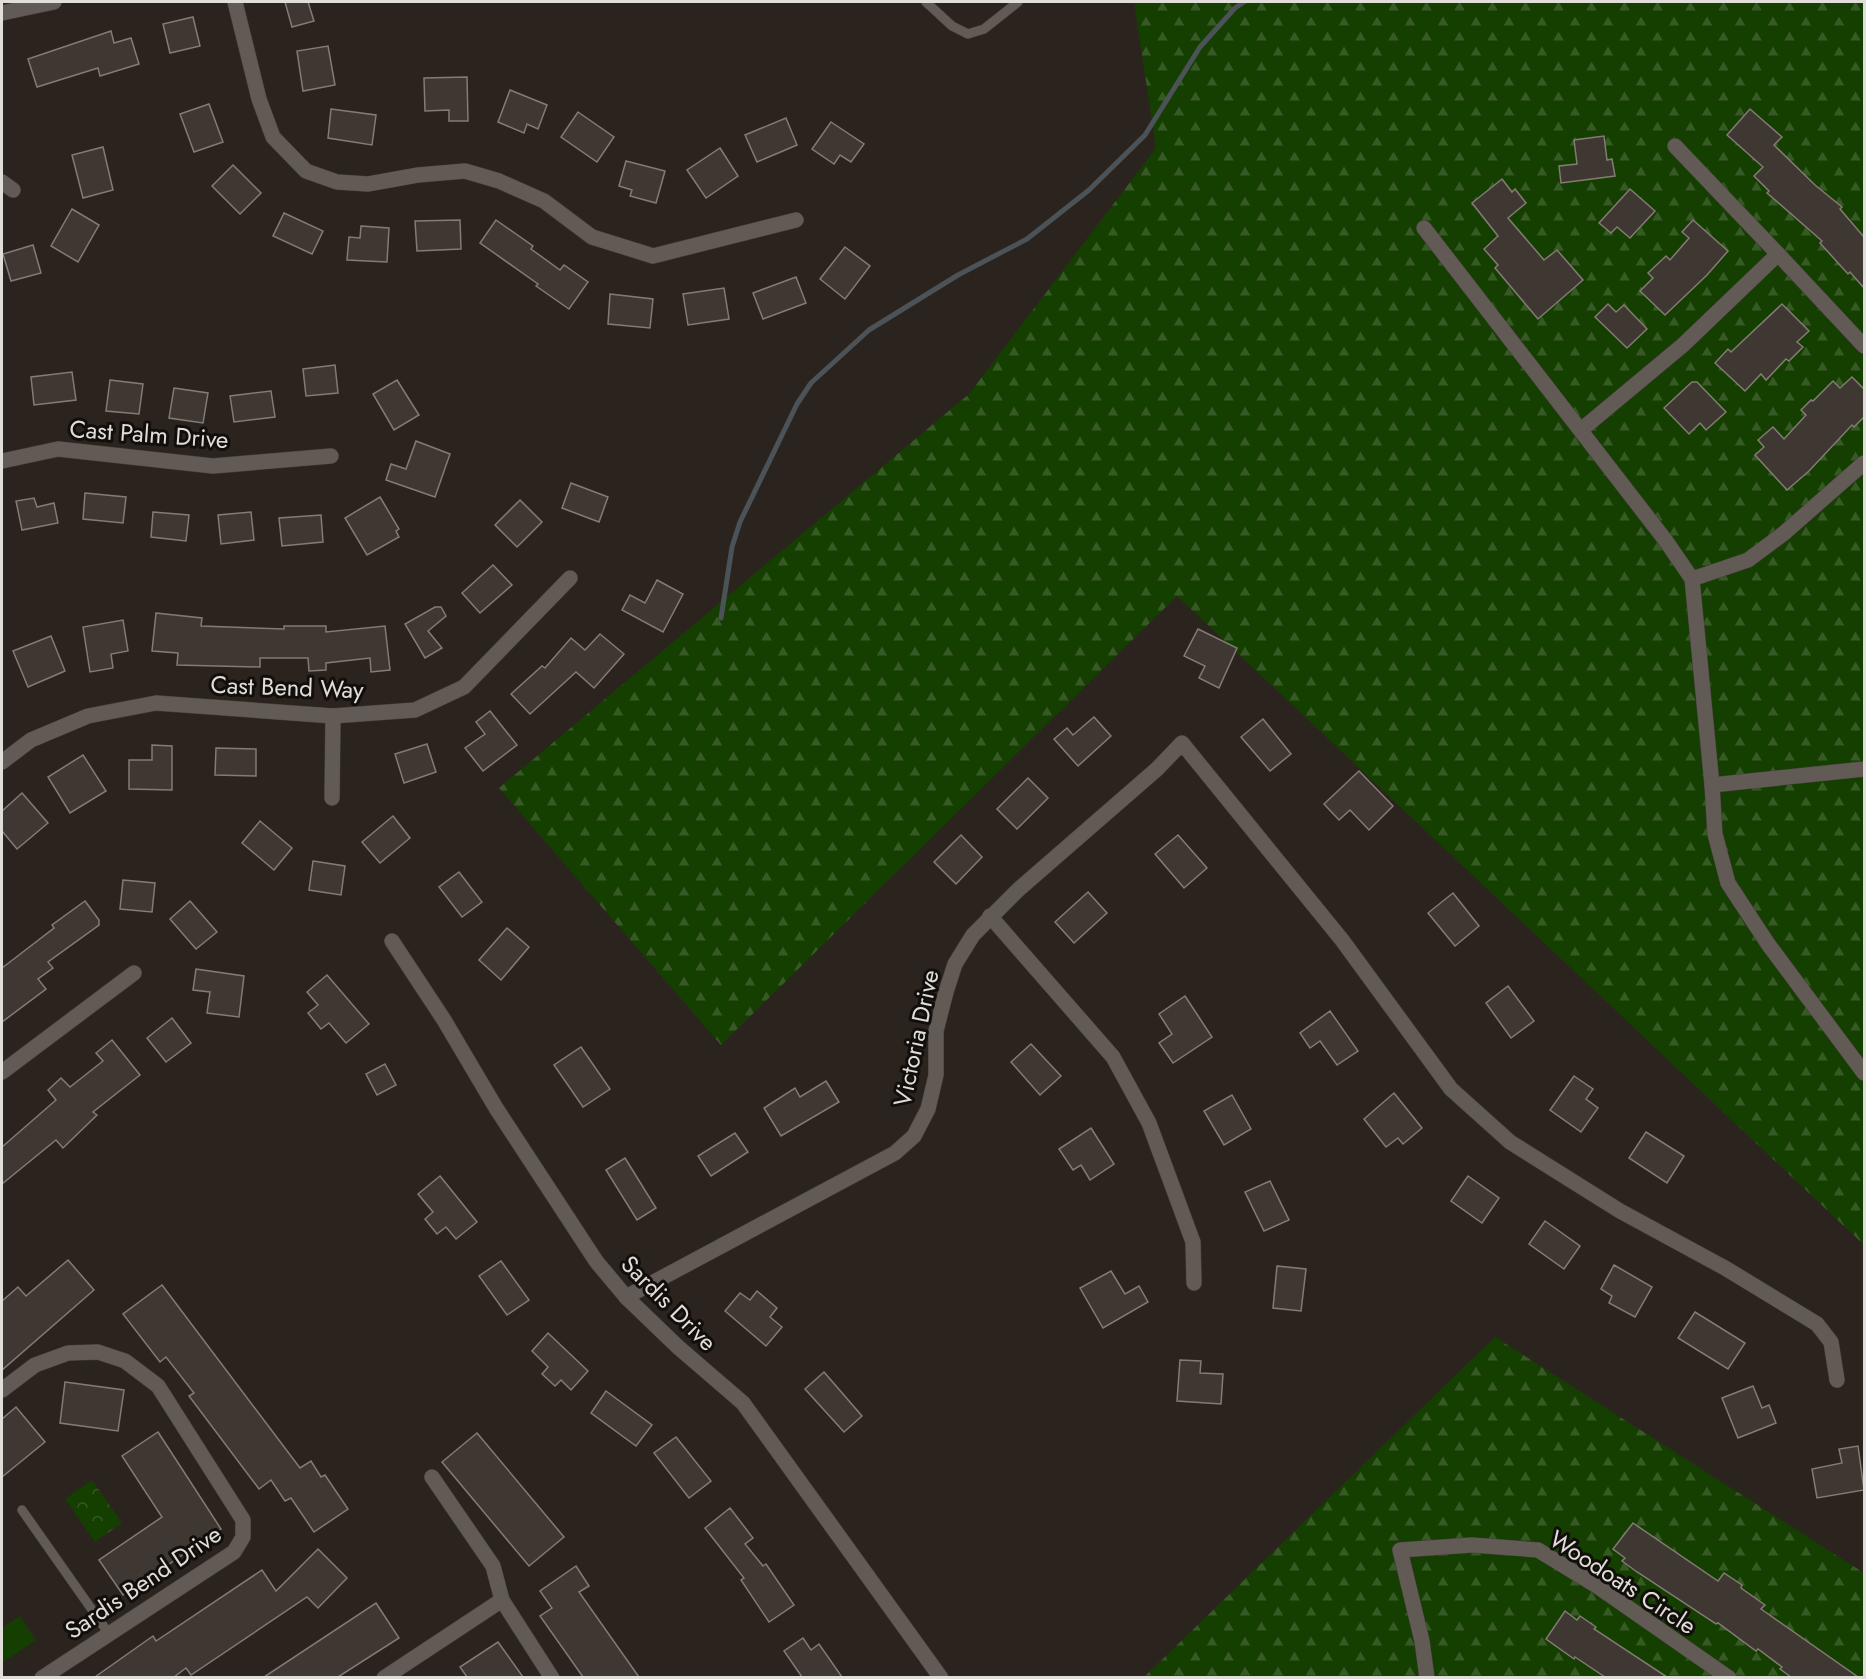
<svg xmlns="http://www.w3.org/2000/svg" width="1866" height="1679" font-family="Jost,sans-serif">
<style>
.forest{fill:url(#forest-firs)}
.park{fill:url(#park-crowns)}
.pitch{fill:#153e01}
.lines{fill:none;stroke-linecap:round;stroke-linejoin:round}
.stream{stroke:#4b5358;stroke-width:5}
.building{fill:#3f3832;stroke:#837b74;stroke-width:1.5}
.service-casing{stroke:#443f3a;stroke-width:10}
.minor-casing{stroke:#443f3a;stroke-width:16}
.service{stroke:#625a54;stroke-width:9}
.minor{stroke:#625a54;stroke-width:15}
.labels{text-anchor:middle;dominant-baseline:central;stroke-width:6;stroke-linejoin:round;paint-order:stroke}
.street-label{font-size:24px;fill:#e1ddd9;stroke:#110e0b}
</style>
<defs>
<pattern id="forest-firs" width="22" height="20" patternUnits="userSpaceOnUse" patternTransform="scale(1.5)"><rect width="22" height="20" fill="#153e01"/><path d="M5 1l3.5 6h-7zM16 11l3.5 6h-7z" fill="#375925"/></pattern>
<pattern id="park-crowns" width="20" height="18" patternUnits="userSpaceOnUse" patternTransform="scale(1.5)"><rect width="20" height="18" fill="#153e01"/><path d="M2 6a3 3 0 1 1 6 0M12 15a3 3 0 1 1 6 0" fill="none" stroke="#375925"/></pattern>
</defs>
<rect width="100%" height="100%" fill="#2b241e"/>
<g class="forest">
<path d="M1134,2H1864V1245L1177,596L721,1045L499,788L969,394L1156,148Z"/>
<path d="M1495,1337L1864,1573V1677L1143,1678Z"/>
</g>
<path class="park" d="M92,1480L122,1523L95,1542L65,1499Z"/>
<path class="pitch" d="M20,1616L36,1640L2,1663V1628Z"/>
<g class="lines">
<path class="stream" d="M721,618L732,547L740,522L797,404L811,383L869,330L958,275L1027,239L1089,190L1145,135L1200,47L1235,8L1244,2"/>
</g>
<g class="building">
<path d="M285,2H308L314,21L292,27Z"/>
<path d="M193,17L200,46L170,53L163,24Z"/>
<path d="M111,31L114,43L131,38L139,64L100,76L98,68L37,87L28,59Z"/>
<path d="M328,46L335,85L303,91L297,51Z"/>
<path d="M467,77L468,121H449V110L425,111L424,78Z"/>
<path d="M510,90L547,105L538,129L527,124L524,133L498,122Z"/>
<path d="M209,104L223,142L194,152L180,114Z"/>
<path d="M331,109L376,115L372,145L328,138Z"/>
<path d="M1750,109L1782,137L1774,145L1815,185L1842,207L1840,209L1864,237V288L1850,272L1848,274L1820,243L1822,241L1767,193L1769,191L1754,176L1763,167L1727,135Z"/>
<path d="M578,112L614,137L597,162L561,137Z"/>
<path d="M786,118L797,145L757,162L745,135Z"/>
<path d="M831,122L864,144L851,162L840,155L834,164L812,149Z"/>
<path d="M1604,136L1607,160L1612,159L1615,176L1561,183L1559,166L1577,164L1574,140Z"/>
<path d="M103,147L113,190L83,198L72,155Z"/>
<path d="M720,148L738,176L706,198L687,170Z"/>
<path d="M626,161L665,171L656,203L630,196L632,190L619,186Z"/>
<path d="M233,165L261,193L240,214L212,186Z"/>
<path d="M1502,179L1512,192L1515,189L1526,203L1508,218L1544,260L1557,250L1583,280L1538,319L1495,268L1498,265L1484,249L1498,236L1472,203Z"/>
<path d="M1630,189L1655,211L1630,238L1617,227L1611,233L1599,223Z"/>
<path d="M72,209L99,225L78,262L51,246Z"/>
<path d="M284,213L323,231L312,254L273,236Z"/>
<path d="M460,220L461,249L417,251L415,221Z"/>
<path d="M496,220L533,246L531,249L560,270L564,265L588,282L569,309L536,286L538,284L480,243Z"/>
<path d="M1693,220L1728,251L1707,275L1665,315L1640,291L1653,278L1648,273L1666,256L1670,260L1689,238L1682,232Z"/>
<path d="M361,226L389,228L387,262L347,260L349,237L360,238Z"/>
<path d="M33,245L41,273L11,281L3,254Z"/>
<path d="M845,247L870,266L845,299L820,279Z"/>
<path d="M796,277L806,303L763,319L753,293Z"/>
<path d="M724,288L729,319L688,325L683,294Z"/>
<path d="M610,294L653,299L650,328L608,324Z"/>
<path d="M1608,304L1616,312L1624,305L1647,329L1627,348L1595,317Z"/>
<path d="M1782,304L1809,331L1797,342L1803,347L1789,361L1786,359L1766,380L1761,374L1745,391L1715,363L1728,349L1731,352Z"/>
<path d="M335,365L338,393L306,396L303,369Z"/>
<path d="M72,372L76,400L34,405L31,377Z"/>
<path d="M1852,377L1864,389V417L1854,427L1852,425L1809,471L1787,490L1755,455L1764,447L1758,440L1773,427L1784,439L1806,415L1801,410L1811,400L1813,401L1833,381L1840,388Z"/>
<path d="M110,380L143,384L139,414L106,411Z"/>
<path d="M397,380L419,415L394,430L373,394Z"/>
<path d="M1692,382H1697L1726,412L1706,430L1700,423L1689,434L1664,408Z"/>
<path d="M174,388L208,393L203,423L169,418Z"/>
<path d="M271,391L275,417L234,422L230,396Z"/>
<path d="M416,441L450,454L435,497L386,480L391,464L406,469Z"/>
<path d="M571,483L608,497L599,522L562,508Z"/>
<path d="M85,493L126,497L123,523L83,519Z"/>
<path d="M380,497L399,529L396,531L399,537L367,555L345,518Z"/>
<path d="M34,498L37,507L54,503L58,523L22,530L16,501Z"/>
<path d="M520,500L542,522L517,547L495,525Z"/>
<path d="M153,512L189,515L186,541L151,537Z"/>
<path d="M251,512L254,540L221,544L218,515Z"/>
<path d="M321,515L323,542L282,546L279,518Z"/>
<path d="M493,565L512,585L480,613L462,593Z"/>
<path d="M657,580L683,594L663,632L622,610L630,595L645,603Z"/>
<path d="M435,607H441L446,616L428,631L442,648L425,658L405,624Z"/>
<path d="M156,613L202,618L201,626L284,629V626H326V632L385,626L390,670L371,672L370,658L326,663V670L309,671L308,658H260V667L177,665L178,653L152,651Z"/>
<path d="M123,620L128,651L111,654L113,668L90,672L83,627Z"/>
<path d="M1198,629L1237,648L1219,688L1199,678L1205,666L1184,656Z"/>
<path d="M600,634L624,654L594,688L576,672L530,714L511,694L542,666L545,668L571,638L585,650Z"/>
<path d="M51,636L65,671L28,687L13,651Z"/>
<path d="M490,711L517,745L483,771L465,748L485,734L476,722Z"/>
<path d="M1094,717L1111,736L1078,766L1054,739L1067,728L1073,735Z"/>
<path d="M1263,719L1291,754L1270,771L1241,737Z"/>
<path d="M427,744L436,772L404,783L395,754Z"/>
<path d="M152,745L172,746V790L129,789V760H152Z"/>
<path d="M216,748L256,749V776L215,775Z"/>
<path d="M83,755L106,791L70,813L48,777Z"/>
<path d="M1359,771L1393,806L1369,830L1350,810L1339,820L1324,804Z"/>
<path d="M1028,778L1048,798L1017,829L997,809Z"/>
<path d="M22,793L48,823L17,849L2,831V811Z"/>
<path d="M393,816L410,838L380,863L362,842Z"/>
<path d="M260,821L292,848L274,870L242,843Z"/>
<path d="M961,835L982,857L956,884L934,862Z"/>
<path d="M1178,835L1207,868L1184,888L1155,854Z"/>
<path d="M313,861L345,866L341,895L309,890Z"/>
<path d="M459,872L482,902L462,917L439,887Z"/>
<path d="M123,880L155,883L152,912L120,909Z"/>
<path d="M1088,892L1107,913L1074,943L1055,922Z"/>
<path d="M1453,893L1479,926L1455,946L1428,913Z"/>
<path d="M85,901L99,920V925L48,962L53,968L38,979L46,989L2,1022V968L54,928L52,925Z"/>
<path d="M190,901L217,932L196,949L170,919Z"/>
<path d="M507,928L529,947L501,980L479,960Z"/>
<path d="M196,969L244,976L239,1017L207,1013L210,992L193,990Z"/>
<path d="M327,975L369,1024L346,1043L329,1023L321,1029L308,1013L318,1005L307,992Z"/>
<path d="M1508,986L1534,1021L1511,1038L1486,1003Z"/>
<path d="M1185,996L1212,1037L1173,1063L1159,1043L1172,1034L1159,1014Z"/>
<path d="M1330,1011L1358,1051L1337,1065L1320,1041L1310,1048L1300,1033Z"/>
<path d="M172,1018L191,1043L166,1062L147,1038Z"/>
<path d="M112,1040L140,1075L93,1112L97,1115L63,1148L56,1140L2,1184V1147L56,1100L48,1090L61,1078L70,1087L103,1061L96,1053Z"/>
<path d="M1031,1044L1061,1076L1040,1095L1011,1062Z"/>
<path d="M581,1047L610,1089L583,1107L554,1065Z"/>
<path d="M385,1064L396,1085L377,1095L366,1074Z"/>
<path d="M1574,1076L1593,1089L1586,1099L1598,1108L1581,1132L1550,1110Z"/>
<path d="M826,1081L839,1102L781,1136L764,1108L795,1088L800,1097Z"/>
<path d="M1394,1093L1422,1128L1403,1144L1398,1138L1386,1147L1364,1119Z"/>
<path d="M1232,1095L1251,1129L1224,1145L1204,1111Z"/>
<path d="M1091,1128L1114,1164L1090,1180L1081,1165L1073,1170L1059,1149Z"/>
<path d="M1646,1132L1684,1156L1667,1183L1629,1158Z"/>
<path d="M735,1133L748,1152L711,1176L698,1156Z"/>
<path d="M625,1158L656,1208L637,1220L606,1170Z"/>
<path d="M440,1176L477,1222L456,1239L446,1227L437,1234L425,1219L433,1212L418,1194Z"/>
<path d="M1468,1176L1499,1198L1482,1223L1451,1201Z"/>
<path d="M1270,1181L1289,1220L1264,1231L1245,1192Z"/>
<path d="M1545,1221L1580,1246L1564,1269L1529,1244Z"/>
<path d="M68,1260L94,1290L2,1370V1301L18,1287L26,1296Z"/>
<path d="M501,1261L529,1300L507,1315L479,1276Z"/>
<path d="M1614,1265L1652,1287L1635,1317L1609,1303L1612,1296L1601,1289Z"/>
<path d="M1277,1266L1306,1269L1301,1311L1273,1308Z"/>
<path d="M1111,1271L1125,1294L1139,1286L1148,1302L1103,1328L1080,1288Z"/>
<path d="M162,1285L300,1468L311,1461L321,1477L325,1475L348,1509L314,1532L291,1498L285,1501L271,1480L259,1489L189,1396L194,1393L166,1357L160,1362L123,1314Z"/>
<path d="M757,1291L777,1308L770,1317L782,1327L766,1346L725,1311L740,1293L750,1300Z"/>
<path d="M1695,1312L1745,1343L1728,1369L1678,1338Z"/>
<path d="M548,1333L588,1371L571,1390L561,1380L555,1386L542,1374L548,1367L532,1351Z"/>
<path d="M1180,1360L1201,1361L1200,1373L1223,1374L1221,1404L1177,1401Z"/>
<path d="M824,1372L862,1416L844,1432L805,1389Z"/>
<path d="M65,1382L124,1390L118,1431L60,1423Z"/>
<path d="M1753,1386L1762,1408L1769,1405L1776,1423L1738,1438L1722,1398Z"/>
<path d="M606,1391L652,1425L636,1446L591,1413Z"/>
<path d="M16,1407L45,1442L2,1477V1419Z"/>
<path d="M158,1432L221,1529L123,1595L99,1560L162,1517L122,1456Z"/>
<path d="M477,1433L564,1537L529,1566L442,1462Z"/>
<path d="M676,1437L711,1481L689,1498L654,1453Z"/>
<path d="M1858,1446L1864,1490L1817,1498L1812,1469L1842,1463L1839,1449Z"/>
<path d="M730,1508L753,1538L745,1544L763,1566L766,1564L794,1605L769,1622L741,1580L744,1578L705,1528Z"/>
<path d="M1633,1523L1718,1581L1724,1573L1742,1585L1741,1588L1765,1605L1761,1609L1858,1677H1791L1780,1669L1782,1667L1758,1649L1756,1651L1718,1623L1716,1624L1637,1572L1622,1561L1625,1558L1613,1549Z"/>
<path d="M318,1549L347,1578L318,1608L307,1597L191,1675L186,1668L174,1677H95L153,1636L156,1641L262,1570L276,1591Z"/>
<path d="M576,1566L589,1586L579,1592L639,1677H583L540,1616L552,1608L540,1591Z"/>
<path d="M376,1603L399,1638L338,1677H264Z"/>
<path d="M1565,1611L1577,1620L1580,1616L1596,1627L1594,1629L1667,1677H1605L1575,1657L1574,1659L1546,1639Z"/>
<path d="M803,1638L811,1650L819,1644L842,1677H802L784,1651Z"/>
<path d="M498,1642L523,1677H467L460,1667Z"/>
</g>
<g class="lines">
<defs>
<g id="service">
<path d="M926,2L952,26L968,34L984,29L1018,2"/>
<path d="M22,1510L109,1634"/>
</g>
<g id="minor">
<path d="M235,2L259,99L273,137L306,171L337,182L368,184L418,175L465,171L499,181L544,201L592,237L653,256L796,220"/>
<path d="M2,13L54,2"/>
<path d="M2,182L13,190"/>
<path d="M1424,228L1666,541L1692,579L1712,785L1715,834L1728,883L1768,944L1864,1073"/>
<path d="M1778,254L1864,346"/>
<path d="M1581,430L1683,345L1778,254L1675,146"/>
<path d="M2,461L58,449L213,466L331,456"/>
<path d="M1692,579L1748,560L1783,534L1864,463"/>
<path d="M2,762L31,740L88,716L156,703L333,716L415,710L464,687L570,578"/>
<path d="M1712,785L1864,769"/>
<path d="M332,798L333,716"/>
<path d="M990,916L1113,1057L1149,1123L1193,1242L1194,1283"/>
<path d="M392,941L444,1020L496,1108L596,1261L626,1297L678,1347L743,1403L941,1678"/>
<path d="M2,1072L134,973"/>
<path d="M626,1297L895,1153L914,1136L928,1109L936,1075V1031L946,992L955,964L973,935L1019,889L1157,769L1182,743L1342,940L1451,1089L1510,1142L1620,1211L1725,1268L1817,1324L1831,1342L1837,1380"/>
<path d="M2,1390L35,1365L68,1353L98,1352L125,1361L158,1386L243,1520V1537L234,1552L42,1678"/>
<path d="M432,1477L493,1566L502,1600L552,1678"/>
<path d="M384,1678L502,1600"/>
<path d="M1427,1678L1422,1641L1400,1550L1472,1545L1538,1550L1597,1586L1729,1678"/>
</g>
</defs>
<use href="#service" class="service-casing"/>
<use href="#minor" class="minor-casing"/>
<use href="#service" class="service"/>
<use href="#minor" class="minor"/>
</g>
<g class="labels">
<g class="street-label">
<text transform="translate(149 434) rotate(4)">Cast Palm Drive</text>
<text transform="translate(287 687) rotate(2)">Cast Bend Way</text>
<text transform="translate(916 1038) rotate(-78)">Victoria Drive</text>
<text transform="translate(669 1303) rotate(45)">Sardis Drive</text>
<text transform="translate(143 1582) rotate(-34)">Sardis Bend Drive</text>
<text transform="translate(1623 1582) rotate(33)">Woodoats Circle</text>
</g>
</g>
<rect width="1866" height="1679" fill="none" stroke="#e1ddd9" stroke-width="6"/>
</svg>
